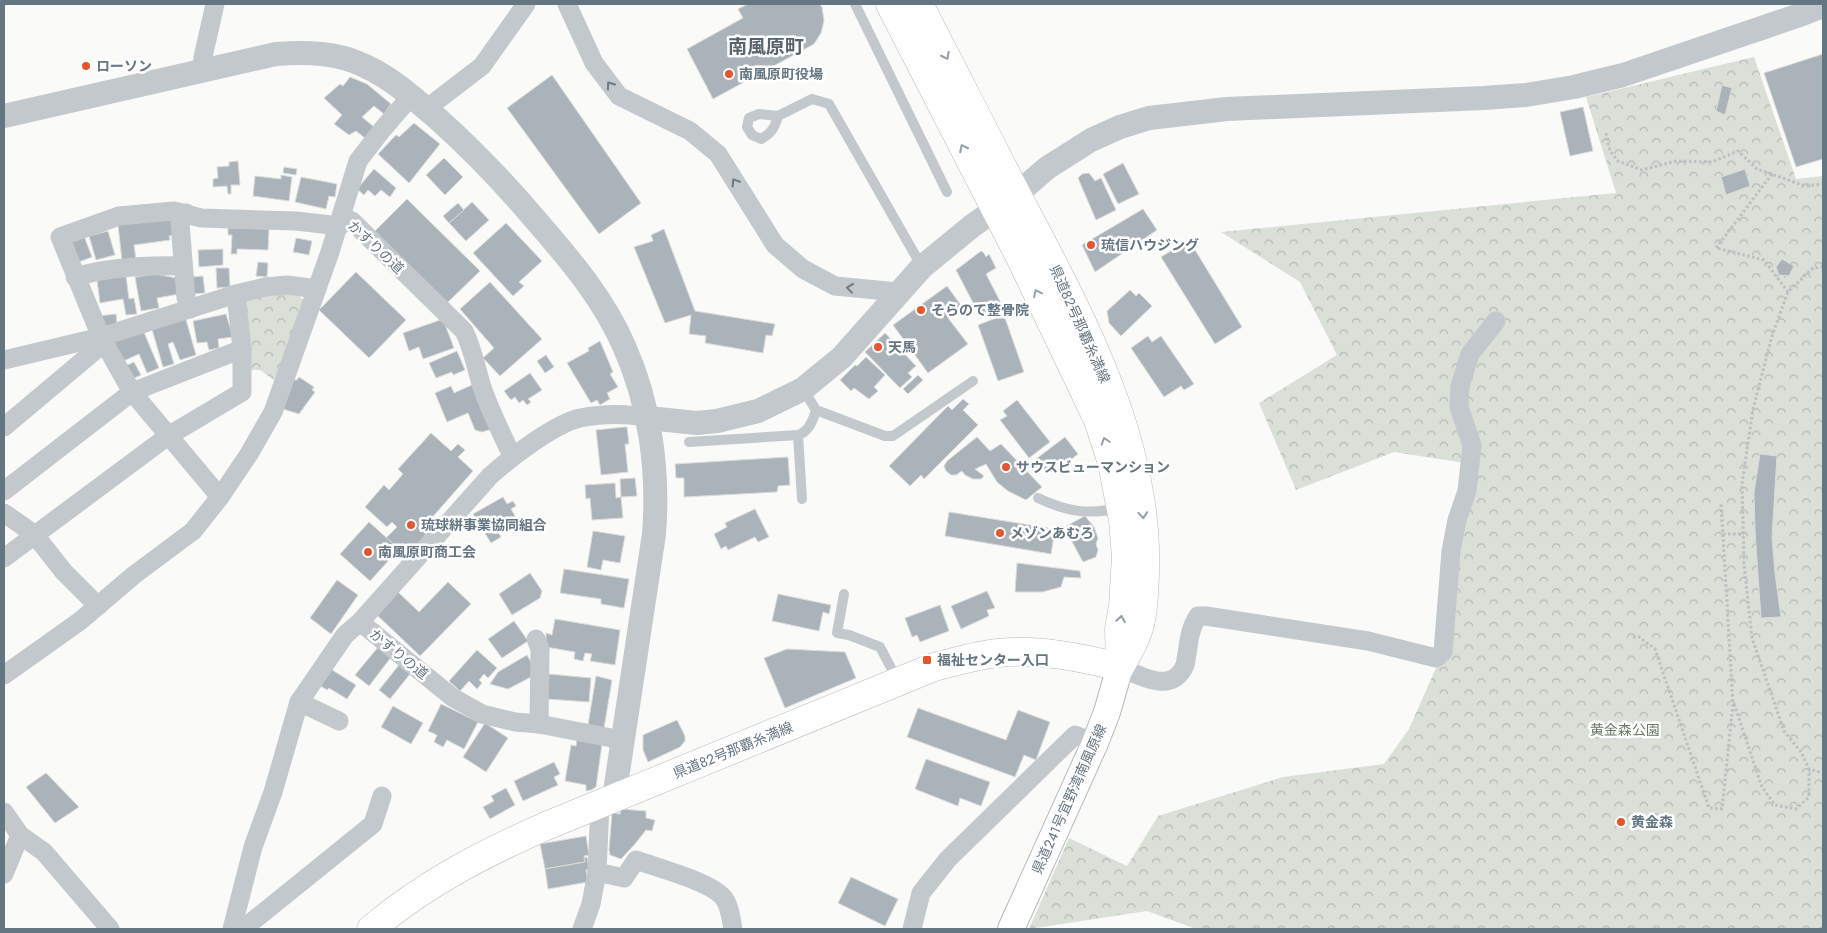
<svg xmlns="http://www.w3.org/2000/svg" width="1827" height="933" font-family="Jost,'Noto Sans JP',sans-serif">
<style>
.park{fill:url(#park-crowns)}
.building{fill:#aab3b9;stroke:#dcdcda}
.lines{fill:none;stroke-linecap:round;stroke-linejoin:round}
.secondary-casing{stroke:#b3babf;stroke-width:28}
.primary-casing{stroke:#b5babe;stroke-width:29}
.path{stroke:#bbbfc2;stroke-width:3;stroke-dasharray:2.5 2.5;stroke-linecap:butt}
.service{stroke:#c3c8cc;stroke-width:10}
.minor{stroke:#c3c8cc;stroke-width:19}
.tertiary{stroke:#c3c8cc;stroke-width:24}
.secondary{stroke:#fff;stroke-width:26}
.primary{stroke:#fff;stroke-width:28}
.oneway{stroke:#939fa8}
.oneway2{stroke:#6a7a87}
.poi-dot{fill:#e4572e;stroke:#fff;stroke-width:2}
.labels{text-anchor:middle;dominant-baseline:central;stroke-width:5;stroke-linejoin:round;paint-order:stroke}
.poi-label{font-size:14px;font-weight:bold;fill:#657683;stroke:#fff;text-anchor:start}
.street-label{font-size:14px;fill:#657683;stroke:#fff}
.park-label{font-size:14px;fill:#687a64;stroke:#fff}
.district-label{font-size:19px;font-weight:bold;fill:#57646e;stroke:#fff}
</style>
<defs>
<pattern id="park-crowns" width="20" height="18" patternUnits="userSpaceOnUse" patternTransform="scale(1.25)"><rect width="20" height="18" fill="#dadfd7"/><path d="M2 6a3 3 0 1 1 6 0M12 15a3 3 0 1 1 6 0" fill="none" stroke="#b4b9b4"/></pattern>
</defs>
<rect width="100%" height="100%" fill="#fafaf8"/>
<g class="park">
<path d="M1754,57L1796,179L1823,176V929H1196L1147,911L1029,929L1069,838L1127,866L1158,816L1283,777L1384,764L1409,729L1451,634L1465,463L1394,452L1296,490L1259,403L1337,355L1300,282L1221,232L1616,193L1586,97Z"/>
<path d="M285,294L299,296L304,301L278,383L260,370H249L245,305L247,298Z"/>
</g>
<g class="building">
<path d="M748,4H819L822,7L824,21L821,33L814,44L713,99L687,49L743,18L738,9Z"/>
<path d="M1823,54V159L1796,167L1764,73Z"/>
<path d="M552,75L641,203L599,234L507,108Z"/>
<path d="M350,77L367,84L391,104L384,114L374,106L362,117L374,127L365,138L356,131L349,135L334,124L342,115L324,98L340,84L343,86Z"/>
<path d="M1722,85L1732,88L1725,115L1716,111Z"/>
<path d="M1583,107L1593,151L1570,156L1560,112Z"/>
<path d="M414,123L440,144L409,183L378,154L396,135L399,137Z"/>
<path d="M444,158L463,177L445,195L426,175Z"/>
<path d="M238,161L240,185H231V194H228L227,186L213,187V179L218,178L217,167L229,166V162Z"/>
<path d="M1123,163L1139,194L1118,204L1103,174Z"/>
<path d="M284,167L297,169L296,175L283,173Z"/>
<path d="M374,169L396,188L390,197L381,190L375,196L368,190L364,195L357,189Z"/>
<path d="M1745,169L1750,186L1726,195L1721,177Z"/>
<path d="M1089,173L1095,181L1101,178L1116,210L1096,220L1078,178L1082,174Z"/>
<path d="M281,175L292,177L289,201L253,196L255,176L281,179Z"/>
<path d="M301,177L337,184L335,197L329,196L326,209L295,202Z"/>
<path d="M407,199L480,271L446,304L374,232Z"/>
<path d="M472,202L489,220L466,241L449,223Z"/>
<path d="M458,203L464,210L449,223L443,216Z"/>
<path d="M1143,209L1157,230L1095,272L1082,245Z"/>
<path d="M172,219L174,235L169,236L170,240L134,245L136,259L122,261L118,225Z"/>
<path d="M506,223L542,261L519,282L524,286L513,296L473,253Z"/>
<path d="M228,228L269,229L268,250L237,249V254H231L232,235H228Z"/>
<path d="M664,229L695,311L775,324L772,336L766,335L763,353L705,343L706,336L689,334L691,315L665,323L634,247L653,241L651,235Z"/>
<path d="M108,231L115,255L96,260L89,236Z"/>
<path d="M84,236L92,257L76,263L68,242Z"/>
<path d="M296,238L312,241L309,255L293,252Z"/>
<path d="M1189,240L1242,327L1215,344L1161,257Z"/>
<path d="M223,249V265L199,267L198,250Z"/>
<path d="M981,251L984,253L986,257L989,254L996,268L986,274L1003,307L981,318L956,270Z"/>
<path d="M1782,259L1794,266L1789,276L1779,275L1776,267Z"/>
<path d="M258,262L268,263L267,277L256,276Z"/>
<path d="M216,268H229L230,287L217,288Z"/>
<path d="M356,272L406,320L369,358L319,310Z"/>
<path d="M156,274L176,278L179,294L157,298L159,308L141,311L135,277Z"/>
<path d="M126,276L129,299L134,298L137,314L126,315L123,299L100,303L97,280Z"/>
<path d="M203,276L205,293L191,294L192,277Z"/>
<path d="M490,282L542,339L500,376L483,358L494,348L460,309Z"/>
<path d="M947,286L963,308L948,318L968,344L928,373L893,325Z"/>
<path d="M1130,290L1136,296L1139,293L1152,306L1121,336L1109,323L1107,311Z"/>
<path d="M116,314L117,324L104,330L98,316Z"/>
<path d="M226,314L233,337L218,339L219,348L209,350L207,342L197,343L193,321Z"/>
<path d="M1004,315L1024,372L998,381L978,325Z"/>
<path d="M185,316L196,355L180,360L173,342L168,344L174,364L163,367L151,326Z"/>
<path d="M443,319L454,348L423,359L419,347L409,351L403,333Z"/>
<path d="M143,330L159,368L147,373L139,354L119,363L111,343Z"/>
<path d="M885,333L916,366L908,373L912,377L900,388L865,352Z"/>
<path d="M1148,336L1152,342L1161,336L1194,384L1184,390L1181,386L1164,397L1131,348Z"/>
<path d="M600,341L613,372L610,374L618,387L607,393L610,399L600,405L597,400L591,403L567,363L589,351L588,348Z"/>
<path d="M457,351L465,370L453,375L452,372L436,378L429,363Z"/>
<path d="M546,355L554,367L545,373L537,361Z"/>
<path d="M866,357L885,375L874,387L878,391L869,399L854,388L851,391L840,380L855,365L857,366Z"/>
<path d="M134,362L141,375L130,380L123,367Z"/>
<path d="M530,373L542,390L528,399L531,402L527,405L523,400L519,403L515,397L511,400L504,391Z"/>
<path d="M918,375L923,380L908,394L903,389Z"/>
<path d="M299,377L314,387L312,390L315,392L299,414L283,409L293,380H297Z"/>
<path d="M472,385L492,429L482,432L475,430L468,413L447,422L435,393L451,386L454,393Z"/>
<path d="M963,399L969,404L963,410L978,425L924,479L921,475L910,486L889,466L948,406L952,410Z"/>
<path d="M1017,400L1050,442L1029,458L1000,420L1007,416L1003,411Z"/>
<path d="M624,427H627L629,444H625L628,472L601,475L596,430Z"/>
<path d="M431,433L451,451L458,444L465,450L458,457L473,471L429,521L434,525L407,556L386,538L397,527L392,522L387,527L365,507L384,485L389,490L403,474L398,469Z"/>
<path d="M977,437L990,451L1001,444L1042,487L1026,500L1008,491L997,482L986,464L975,469L984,476L981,479H973L965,475L962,471L956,475H951L946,471L944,466L947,461Z"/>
<path d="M1065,437L1078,454L1064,465L1062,461L1046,474L1036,459Z"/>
<path d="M1760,454L1777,456L1772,537L1775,573L1781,617L1761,618L1755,531L1754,492Z"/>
<path d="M788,457L790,485L778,486L777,492L684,497V478H676L675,464Z"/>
<path d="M635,478L637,496L621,497L620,479Z"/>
<path d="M615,483L616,498L621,497L623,518L592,520L590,498L586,499L585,485Z"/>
<path d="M503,497L507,504L513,501L516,506L511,509L516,518L497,530L501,537L491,543L473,514Z"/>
<path d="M755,509L769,537L758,542L755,537L728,550L726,546L721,549L714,534L727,527L725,523Z"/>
<path d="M949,512L1055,529L1051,554L945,536Z"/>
<path d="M1085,516L1094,527L1098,538L1096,544L1098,550L1096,557L1083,562L1064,527Z"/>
<path d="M369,522L399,549L370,581L340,554Z"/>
<path d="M593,531L625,536L620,563L603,560L601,570L587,567Z"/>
<path d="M1017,563L1080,571L1081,578L1064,577L1061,587L1042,592H1015Z"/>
<path d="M564,569L629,579L624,608L601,604V599L560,593Z"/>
<path d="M530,573L542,591L540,598L512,615L499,594Z"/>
<path d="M337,580L358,595L331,634L310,618Z"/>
<path d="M448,582L471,604L420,656L376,614L398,592L419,612Z"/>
<path d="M987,591L995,608L987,610L989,616L961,629L951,606Z"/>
<path d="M778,594L831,605L829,614L823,612L819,631L772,621Z"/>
<path d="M940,605L949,631L920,642L917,635L912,637L905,618Z"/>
<path d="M555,619L620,630L615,665L590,661L592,654L585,653L583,661L574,659L575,652L546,647V633L552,635Z"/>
<path d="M514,621L528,641L502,658L488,639Z"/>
<path d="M379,646L392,656L369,686L355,675Z"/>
<path d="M787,649L845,652L856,678L785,708L764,658Z"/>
<path d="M477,650L497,668L488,678L484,674L479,680L482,683L477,689L469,681L460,691L449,681Z"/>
<path d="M527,655L533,666L531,677L508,689L490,684L498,672Z"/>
<path d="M399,665L410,674L390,699L379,690Z"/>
<path d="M329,668L356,685L347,699L329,688L327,690L319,685Z"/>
<path d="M549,674L591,678L589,702L547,699Z"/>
<path d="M596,676L612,680L604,728L588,725Z"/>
<path d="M441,704L478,722L464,749L447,740L443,747L434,742L437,735L428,731Z"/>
<path d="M393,706L423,723L411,744L381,727Z"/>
<path d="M918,708L1006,740L1018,710L1050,722L1036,760L1024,755L1015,777L907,737Z"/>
<path d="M677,720L685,736V741L680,747L648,762L643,750V735Z"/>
<path d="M485,723L508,738L486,772L463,757Z"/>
<path d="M577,739L602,744L596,787L591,790L586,791V785L565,781L571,745L576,746Z"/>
<path d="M926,759L990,782L981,806L960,798L958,806L915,789Z"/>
<path d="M554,762L560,774L554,777L558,785L523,801L514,781Z"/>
<path d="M46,773L79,807L55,823L26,787Z"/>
<path d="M506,788L515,805L490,819L483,807L494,801L491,796Z"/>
<path d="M621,809L646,811V818L655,820L652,831L646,830L635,844L621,859L610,855L609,850L612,813L620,814Z"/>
<path d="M586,836L589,855L584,856L585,862L545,869L540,844Z"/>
<path d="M587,857L589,869L586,870L588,882L548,889L545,869L585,862L584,858Z"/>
<path d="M851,877L898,899L885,926L838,903Z"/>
</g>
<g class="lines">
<defs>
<path id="secondary" d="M1011,929L1095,743L1107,712L1120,667"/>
<g id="primary">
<path d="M890,4L1020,257L1098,420L1112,463L1123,520L1126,557L1123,606L1119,629L1120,664"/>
<path d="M919,4C952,67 984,132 1017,195C1078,311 1150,439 1145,574C1144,593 1144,615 1137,634C1133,645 1126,656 1120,667"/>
<path d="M371,929C426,883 481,855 546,826L934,667C955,662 976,655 998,653C1036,648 1083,658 1120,667"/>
</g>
</defs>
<use href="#secondary" class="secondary-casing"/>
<use href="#primary" class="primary-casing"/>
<g class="path">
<path d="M1606,133L1610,151L1618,161L1642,170L1676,161L1712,162L1738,151L1757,169L1805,186L1823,184"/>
<path d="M1772,174L1716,248L1764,260L1788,292"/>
<path d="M1823,267L1813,268L1788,292L1772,336L1753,409L1742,484L1744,564L1752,638L1784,731L1801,752L1809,769L1823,773"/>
<path d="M1723,534H1744"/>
<path d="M1633,637H1639L1655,649L1709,808L1722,809L1733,704L1721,503"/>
<path d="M1734,704L1762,787L1775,805L1796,809L1809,797V769"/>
<path d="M1820,929L1823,927"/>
</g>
<g class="service">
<path d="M855,4L947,192"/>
<path d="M778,116L759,114L749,118L747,127L752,135L761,139C772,133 775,127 778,116L812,99L829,104L922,267"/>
<path d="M803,389L816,410L885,436H893L973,381"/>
<path d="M798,435L802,499"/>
<path d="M689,442L798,435C809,432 813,420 816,410"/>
<path d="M1038,498C1068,512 1088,515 1120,508"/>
<path d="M844,594L837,633L849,635L880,647L898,681"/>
</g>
<g class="minor">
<path d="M567,4L594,63L619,96L690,131L718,154L775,245L803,269L835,286L898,292"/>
<path d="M202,70L203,57L215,4"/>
<path d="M426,109L482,66L526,4"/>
<path d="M186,213L180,223L186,298L190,309"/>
<path d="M342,217L352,221L464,331C473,349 476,368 482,387C490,411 502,434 512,456"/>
<path d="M75,277C109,267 147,265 182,266"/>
<path d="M4,360L101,337L236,294L265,287L287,285L317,289"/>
<path d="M4,427L104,343"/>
<path d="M4,491L132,392L242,349"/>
<path d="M220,497L132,392L101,337L60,237L119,216L174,211L201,218L296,221L340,226"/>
<path d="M4,513L34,534L64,572L98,606"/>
<path d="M4,558L168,436L242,392V349L236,294"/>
<path d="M360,622L452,697L482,714L515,722L539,724L622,740"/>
<path d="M536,639L540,649L539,724"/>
<path d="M1120,667C1140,676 1172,695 1185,665C1186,662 1186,657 1187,654C1189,640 1190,628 1198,616H1206L1368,641L1436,658L1443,652L1451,551L1457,520L1467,491L1472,445L1459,407L1460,386L1470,354L1496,321"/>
<path d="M4,675L80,621L134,575L193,531L220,497L249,454L273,412L330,252L358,161L382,130L411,96"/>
<path d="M299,702L339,721"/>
<path d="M4,812L20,835L44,852L110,929"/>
<path d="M597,872L624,878L636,860C658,868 708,881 722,896C730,904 731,919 733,929"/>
<path d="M4,874L20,835"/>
<path d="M232,929L253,847L273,792L299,702L345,635L360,622L490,476C510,458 554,424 580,418C602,414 626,413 648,418"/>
<path d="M243,929L373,824L382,796"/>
<path d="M582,929L591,904L597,872L600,804"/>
<path d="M912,929L921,893L948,859L1075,735L1095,743"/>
</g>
<g class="tertiary">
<path d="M4,116L276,54C306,52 337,52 365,66C393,79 415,99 438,119C475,152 508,187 540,225C572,262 604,300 624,346C650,404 659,470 654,534L614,798"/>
<path d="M648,418L697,423L717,421L758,411L803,389L842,357L922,267L972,226L1017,194L1047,168L1091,140L1120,127L1149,118L1227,109L1484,98L1526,95L1574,87L1623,75L1797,16L1823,6"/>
</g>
<use href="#secondary" class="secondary"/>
<use href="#primary" class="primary"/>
</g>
<defs><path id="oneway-chevron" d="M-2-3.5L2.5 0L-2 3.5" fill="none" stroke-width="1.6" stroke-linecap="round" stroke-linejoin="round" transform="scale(1.25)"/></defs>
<g class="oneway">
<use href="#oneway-chevron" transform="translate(946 56) rotate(63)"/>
<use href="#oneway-chevron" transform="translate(963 148) rotate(-117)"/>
<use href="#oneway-chevron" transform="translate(1037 293) rotate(-116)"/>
<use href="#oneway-chevron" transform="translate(1105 441) rotate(-108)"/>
<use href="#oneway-chevron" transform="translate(1143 515) rotate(86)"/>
<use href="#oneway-chevron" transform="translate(1121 619) rotate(-80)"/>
</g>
<g class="oneway2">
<use href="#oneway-chevron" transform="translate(610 85) rotate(-126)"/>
<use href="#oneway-chevron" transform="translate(735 182) rotate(-122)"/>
<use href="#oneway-chevron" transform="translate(850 288) rotate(-173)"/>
</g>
<g class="poi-dot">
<circle cx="86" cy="66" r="5"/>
<circle cx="729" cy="74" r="5"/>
<circle cx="1091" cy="245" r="5"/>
<circle cx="921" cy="310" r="5"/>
<circle cx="878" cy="347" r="5"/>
<circle cx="1006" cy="467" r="5"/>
<circle cx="411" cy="525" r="5"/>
<circle cx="1000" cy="533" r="5"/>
<circle cx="368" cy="552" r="5"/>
<rect x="922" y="655" width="10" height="10" rx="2.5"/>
<circle cx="1621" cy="822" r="5"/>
</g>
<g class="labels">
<g class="poi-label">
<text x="96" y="66">ローソン</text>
<text x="739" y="74">南風原町役場</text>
<text x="1101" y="245">琉信ハウジング</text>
<text x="931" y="310">そらのて整骨院</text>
<text x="888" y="347">天馬</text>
<text x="1016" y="467">サウスビューマンション</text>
<text x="421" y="525">琉球絣事業協同組合</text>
<text x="1010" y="533">メゾンあむろ</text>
<text x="378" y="552">南風原町商工会</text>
<text x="937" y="660">福祉センター入口</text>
<text x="1631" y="822">黄金森</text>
</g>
<g class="street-label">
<text transform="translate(376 247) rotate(43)">かすりの道</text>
<text transform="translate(1080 324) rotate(66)">県道82号那覇糸満線</text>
<text transform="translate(399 654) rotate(39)">かすりの道</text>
<text transform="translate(733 750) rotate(-22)">県道82号那覇糸満線</text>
<text transform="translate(1069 799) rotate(-66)">県道241号宜野湾南風原線</text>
</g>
<g class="park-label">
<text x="1625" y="730">黄金森公園</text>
</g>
<g class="district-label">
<text x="766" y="46">南風原町</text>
</g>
</g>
<rect width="1827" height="933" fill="none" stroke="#657683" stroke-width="10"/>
</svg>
